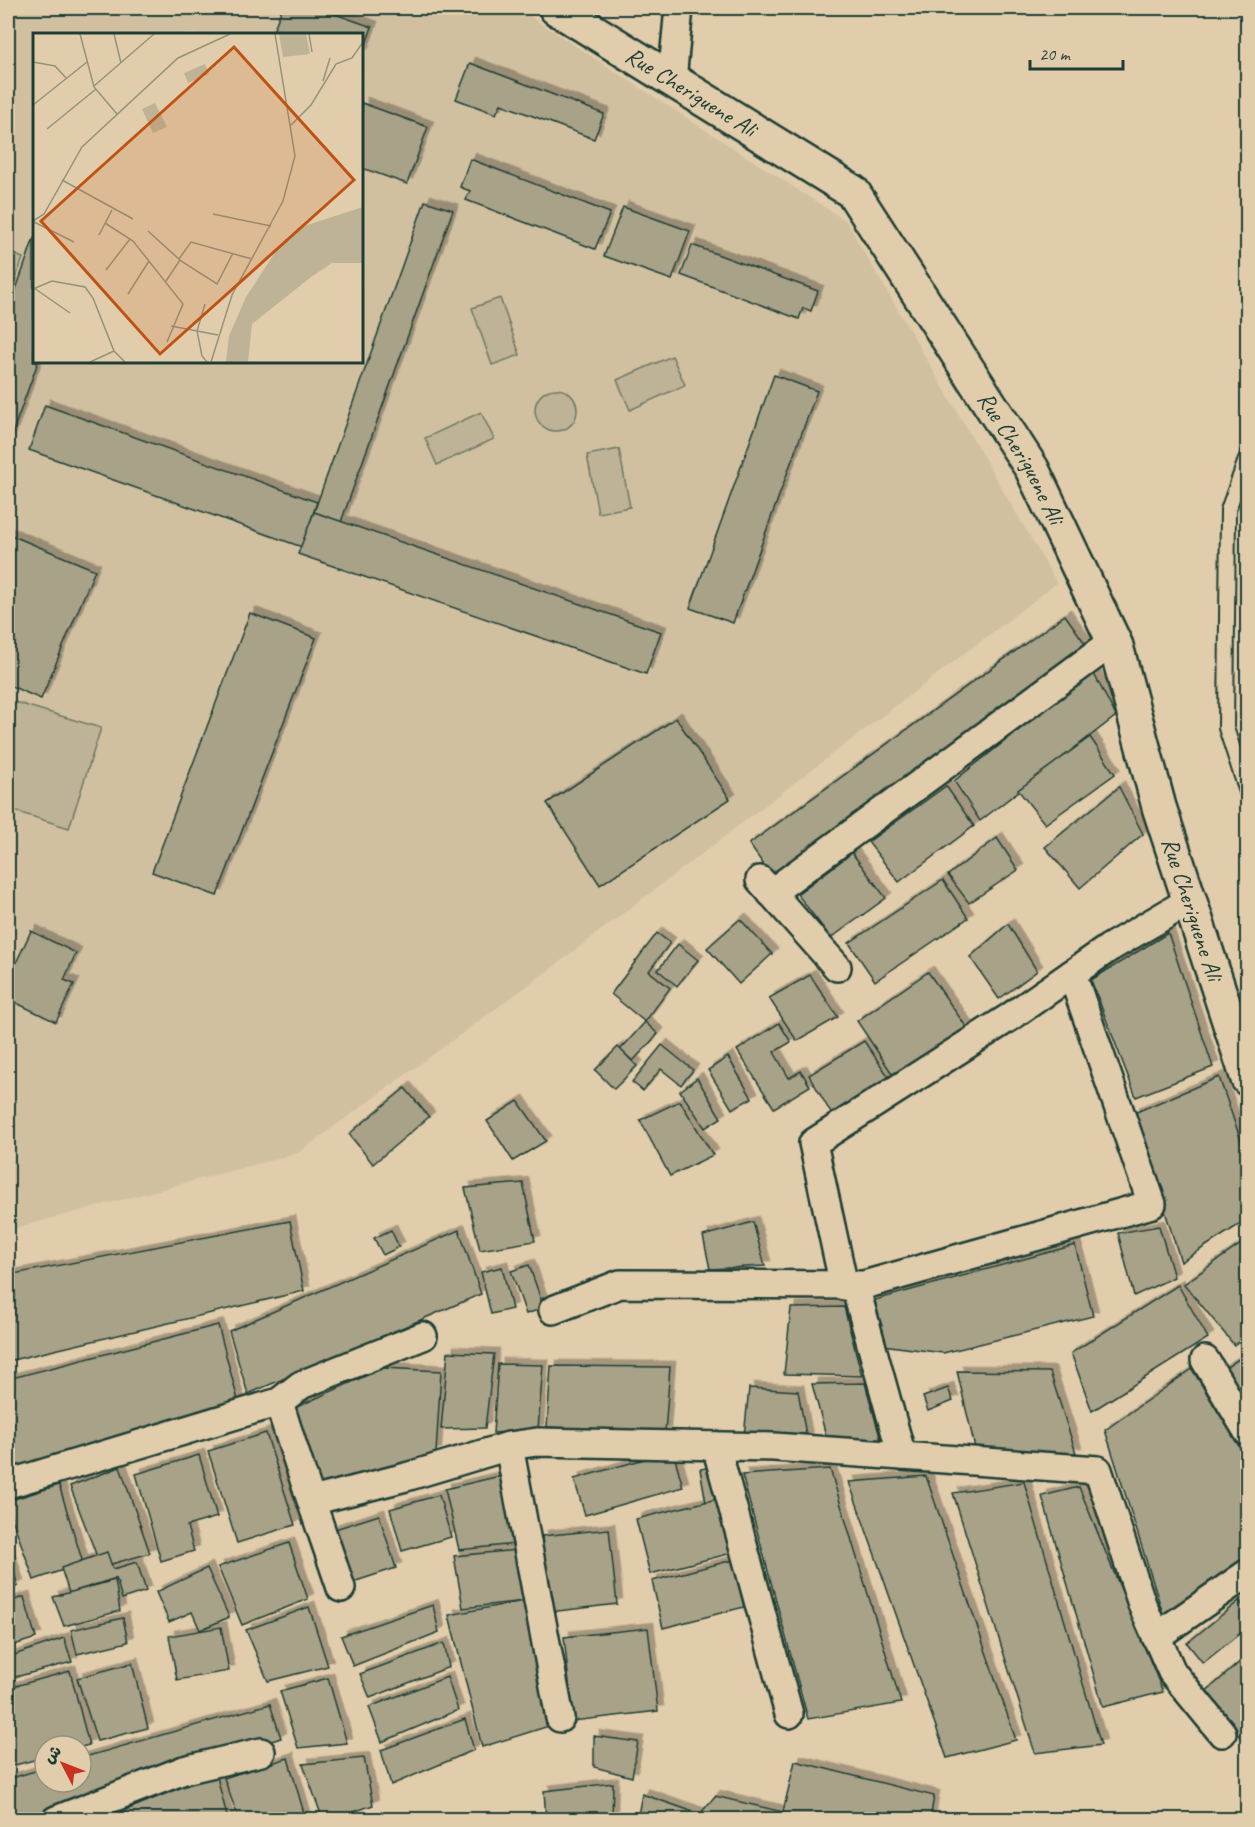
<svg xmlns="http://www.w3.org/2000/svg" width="1255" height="1827" font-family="Caveat,'Playpen Sans Arabic',sans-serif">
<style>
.built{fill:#d0c0a0;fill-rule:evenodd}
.green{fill:#beb396;stroke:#6e7865;stroke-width:1.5}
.building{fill:#a8a288;stroke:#1f3d34;stroke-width:1.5;filter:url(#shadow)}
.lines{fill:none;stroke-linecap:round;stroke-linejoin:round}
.service-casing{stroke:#1f3d34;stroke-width:18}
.minor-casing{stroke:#1f3d34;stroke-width:32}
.secondary-casing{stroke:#1f3d34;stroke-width:38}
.service{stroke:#e1cdab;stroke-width:14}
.minor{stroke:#e1cdab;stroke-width:27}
.secondary{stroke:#e1cdab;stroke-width:33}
.labels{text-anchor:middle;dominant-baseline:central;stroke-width:6;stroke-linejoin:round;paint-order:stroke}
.street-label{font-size:24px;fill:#1f3d34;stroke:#e1cdab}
.inset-road{fill:none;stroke:#93937b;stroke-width:1.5}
.view{fill:#c05314;fill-opacity:0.15;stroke:#c05314;stroke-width:3}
.inset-edge{fill:none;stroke:#1f3d34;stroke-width:3}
</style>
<defs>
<filter id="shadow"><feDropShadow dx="5.5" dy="-5.5" stdDeviation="0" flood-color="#0004"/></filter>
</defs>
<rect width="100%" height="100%" fill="#e1cdab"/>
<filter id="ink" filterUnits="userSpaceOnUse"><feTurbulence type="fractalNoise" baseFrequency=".0167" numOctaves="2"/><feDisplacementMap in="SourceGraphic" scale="12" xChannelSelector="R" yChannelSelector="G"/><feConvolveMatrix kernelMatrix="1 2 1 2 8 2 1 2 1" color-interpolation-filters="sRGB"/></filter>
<g filter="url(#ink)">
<path class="built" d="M8,8H517L846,221L1057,583L549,970L298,1153L8,1230ZM34,34H362V362H34Z"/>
<g class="green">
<path d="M8,252L23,258L8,300Z"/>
<path d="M500,298L520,355L492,365L472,308Z"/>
<path d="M672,356L685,385L630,410L617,380Z"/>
<circle cx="556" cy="410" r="21"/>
<path d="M481,412L494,439L437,465L425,438Z"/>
<path d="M619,449L630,507L598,513L587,455Z"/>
<path d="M1247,505H1248L1247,609L1243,517Z"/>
<path d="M8,700L101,728L69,828L8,809Z"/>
</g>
<g class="building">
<path d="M282,8H318L372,27L362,55V34H272Z"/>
<path d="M470,63L604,114L594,139L501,104L496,114L456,99Z"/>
<path d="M362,103L428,127L407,184L362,168Z"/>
<path d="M470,159L610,213L595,249L466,200L470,191L460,187Z"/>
<path d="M425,201L453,210L341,522L314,512Z"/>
<path d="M623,207L690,231L672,280L604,256Z"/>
<path d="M34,238V362H38L8,445V312Z"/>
<path d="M692,245L818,291L811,311L803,308L799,319L681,275Z"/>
<path d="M774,375L817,391L733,623L690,608Z"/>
<path d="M45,405L317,502L302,547L29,450Z"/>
<path d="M314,512L661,632L646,674L298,554Z"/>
<path d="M8,534L95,570L41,699L8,685Z"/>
<path d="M250,613L316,638L217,896L152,872Z"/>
<path d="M1065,615L1089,649L773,878L749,844Z"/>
<path d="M1093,672L1116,716L980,821L954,781Z"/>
<path d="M676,718L730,799L600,885L547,803Z"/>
<path d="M1090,737L1115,774L1045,824L1018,790Z"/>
<path d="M946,786L974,826L899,882L868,842Z"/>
<path d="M1119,787L1143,834L1080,888L1045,847Z"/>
<path d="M997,838L1018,870L969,903L948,875Z"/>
<path d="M852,853L886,898L831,938L797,894Z"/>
<path d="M943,880L968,918L875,981L849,943Z"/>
<path d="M740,919L772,954L739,984L707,948Z"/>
<path d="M1008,924L1037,971L999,999L970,957Z"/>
<path d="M31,931L76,953L64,980L74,984L56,1022L8,999V980Z"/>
<path d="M657,933L670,943L649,971L670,988L645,1022L611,994Z"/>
<path d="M1168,933L1213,1067L1136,1097L1091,980Z"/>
<path d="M678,944L698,960L677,986L658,970Z"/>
<path d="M928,972L967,1028L893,1075L857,1021Z"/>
<path d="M810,975L838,1017L797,1041L769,998Z"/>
<path d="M645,1022L658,1034L633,1061L620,1050Z"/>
<path d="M779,1023L791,1042L774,1052L789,1078L801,1071L810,1086L774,1108L737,1050Z"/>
<path d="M864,1041L891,1080L832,1115L809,1075Z"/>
<path d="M662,1045L693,1070L681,1085L661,1069L643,1091L632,1082Z"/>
<path d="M618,1047L637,1066L614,1089L595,1070Z"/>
<path d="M728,1057L752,1098L732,1109L708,1070Z"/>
<path d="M1219,1077L1248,1161V1219L1181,1262L1134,1113Z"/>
<path d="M697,1078L721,1118L705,1128L680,1091Z"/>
<path d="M405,1088L429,1117L373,1164L349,1134Z"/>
<path d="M518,1101L546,1141L513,1161L487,1121Z"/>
<path d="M680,1101L713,1155L670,1176L640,1120Z"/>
<path d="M523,1183L535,1241L480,1250L465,1188Z"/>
<path d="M290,1221L304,1291L8,1361V1275Z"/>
<path d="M753,1222L765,1266L710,1269L703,1236Z"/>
<path d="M1159,1226L1174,1277L1134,1296L1118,1233Z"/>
<path d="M391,1230L399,1247L383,1255L374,1238Z"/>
<path d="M459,1230L481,1294L248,1394L229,1331Z"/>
<path d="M1248,1239V1336L1234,1345L1184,1284Z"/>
<path d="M1075,1245L1093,1316L943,1353L883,1345L875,1300Z"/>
<path d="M529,1265L544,1308L526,1314L511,1271Z"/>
<path d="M502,1267L512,1309L491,1314L481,1272Z"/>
<path d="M1178,1285L1208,1338L1092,1411L1071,1353Z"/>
<path d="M844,1307L862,1376L784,1374L791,1308Z"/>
<path d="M218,1325L239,1404L8,1469V1379Z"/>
<path d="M448,1352L494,1354L485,1428L441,1429Z"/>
<path d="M1248,1353V1409L1222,1370Z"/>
<path d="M498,1364L543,1365L538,1430L493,1433Z"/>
<path d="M551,1366L670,1367L665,1433L547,1427Z"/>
<path d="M383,1368L441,1371L436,1453L315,1488L290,1410Z"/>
<path d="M1192,1369L1248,1461V1555L1164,1617L1105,1430Z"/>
<path d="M957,1371L1050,1372L1076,1453L976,1452Z"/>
<path d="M865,1383L882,1444L828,1443L812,1384Z"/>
<path d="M749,1388L798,1391L807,1440L744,1436Z"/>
<path d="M948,1388L953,1401L928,1411L923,1397Z"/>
<path d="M266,1433L295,1525L237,1543L208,1451Z"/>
<path d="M673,1451L683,1487L585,1515L574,1479Z"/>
<path d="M199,1455L217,1517L187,1526L194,1551L161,1561L136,1474Z"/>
<path d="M729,1464L736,1502L707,1508L700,1469Z"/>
<path d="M120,1467L150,1553L101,1567L70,1486Z"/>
<path d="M830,1469L901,1703L808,1719L742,1475Z"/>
<path d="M504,1475L515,1544L459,1550L445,1489Z"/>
<path d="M926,1476L1016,1740L947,1758L849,1482Z"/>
<path d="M1024,1482L1101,1745L1035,1753L953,1493Z"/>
<path d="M59,1485L83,1563L34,1580L8,1507V1501Z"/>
<path d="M1079,1487L1163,1692L1103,1707L1042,1496Z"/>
<path d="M439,1495L451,1537L402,1551L390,1509Z"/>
<path d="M721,1498L732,1553L650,1574L636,1519Z"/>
<path d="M379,1515L396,1568L350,1583L332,1530Z"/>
<path d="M609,1529L617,1604L550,1612L542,1536Z"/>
<path d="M289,1543L308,1599L242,1625L218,1567Z"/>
<path d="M518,1550L524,1601L463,1608L454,1556Z"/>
<path d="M107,1552L113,1569L137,1562L146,1591L122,1599L116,1578L69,1593L61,1568Z"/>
<path d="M8,1554L18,1586L8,1590Z"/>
<path d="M733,1560L744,1607L663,1628L652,1581Z"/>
<path d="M207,1568L229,1617L200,1630L192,1612L169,1622L156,1592Z"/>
<path d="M115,1580L120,1611L64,1626L53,1597Z"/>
<path d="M24,1597L36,1638L8,1647V1602Z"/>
<path d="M524,1601L549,1726L482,1747L449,1615Z"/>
<path d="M1239,1601L1248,1611V1627L1203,1663L1187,1643Z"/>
<path d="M433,1605L439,1632L353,1666L341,1636Z"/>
<path d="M309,1607L328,1666L268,1681L246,1630Z"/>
<path d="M123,1618L128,1642L77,1654L71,1630Z"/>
<path d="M221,1627L229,1671L177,1680L169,1636Z"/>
<path d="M648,1628L658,1711L573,1721L564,1637Z"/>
<path d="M64,1638L72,1662L8,1679V1657Z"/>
<path d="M444,1643L449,1667L370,1698L360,1674Z"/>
<path d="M1248,1655V1746L1203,1694Z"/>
<path d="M132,1663L148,1728L97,1741L77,1678Z"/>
<path d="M70,1671L89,1745L81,1747L45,1746V1757L8,1767V1688Z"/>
<path d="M447,1677L458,1710L382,1742L369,1707Z"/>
<path d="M328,1678L347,1743L298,1748L280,1691Z"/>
<path d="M270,1704L281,1738L21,1820H8V1779L45,1768V1782H81V1758Z"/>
<path d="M465,1719L474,1750L391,1785L381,1750Z"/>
<path d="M594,1736L638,1742L632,1777L594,1767Z"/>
<path d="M288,1758L306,1820H239L224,1778Z"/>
<path d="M364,1758L373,1805L331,1820H323L303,1764Z"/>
<path d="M795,1761L934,1796L930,1820H781Z"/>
<path d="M216,1773L228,1820H116L114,1815Z"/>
<path d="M613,1783L612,1820H546L544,1791Z"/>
<path d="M642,1794L700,1814L715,1796L783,1812L780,1820H637Z"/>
</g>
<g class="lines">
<defs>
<path id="service" d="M1248,454L1228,510L1226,728L1248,795"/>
<g id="minor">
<path d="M672,80L679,8"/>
<path d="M760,880L837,967"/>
<path d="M771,893L1114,641"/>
<path d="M844,1286L813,1143L1010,1017L1109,948L1189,901"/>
<path d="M855,1286L902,1456"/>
<path d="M553,1310L620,1284L864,1285L1152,1204L1072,974"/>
<path d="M1205,1360L1248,1432"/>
<path d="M279,1402C298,1465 320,1526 341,1588"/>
<path d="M509,1446L560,1718"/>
<path d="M716,1446L789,1714"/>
<path d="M8,1484L279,1402L301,1385L423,1336"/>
<path d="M312,1501L406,1477L509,1446L537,1442L774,1447L1098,1470L1142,1604L1172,1672L1222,1733"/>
<path d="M1156,1637L1248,1573"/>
<path d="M56,1820L184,1770L261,1752"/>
</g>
<g id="secondary">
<path id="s1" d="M556,8L853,192L1032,469L1116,646L1159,807L1248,1079"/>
</g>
</defs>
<use href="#service" class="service-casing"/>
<use href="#minor" class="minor-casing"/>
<use href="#secondary" class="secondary-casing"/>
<use href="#service" class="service"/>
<use href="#minor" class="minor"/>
<use href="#secondary" class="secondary"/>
</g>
</g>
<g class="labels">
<g class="street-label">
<text stroke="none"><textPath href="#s1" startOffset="159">Rue Cheriguene Ali</textPath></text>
<text stroke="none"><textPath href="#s1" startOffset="664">Rue Cheriguene Ali</textPath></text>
<text stroke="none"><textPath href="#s1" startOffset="1149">Rue Cheriguene Ali</textPath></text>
</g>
</g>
<g transform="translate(33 33)">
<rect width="330" height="330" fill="#e1cdab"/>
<path d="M246,1H273L277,21L250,24ZM172,31L176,41L155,50L151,40ZM122,70L134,94L120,100L109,76ZM330,174V230H299L278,244L219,291L215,329H193L196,303L213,264L245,215L265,195Z" fill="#beb396"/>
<path class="inset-road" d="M47,1L61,54L84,81M81,1L88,30M276,1L279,19M0,29L22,33L33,45M290,48L297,25M61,53L121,1M0,72L54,29M257,93L278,72L303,31L319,25L330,9M14,96L63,56M29,147L100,186M180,181L238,193M0,188L11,181L49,114L145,25L197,1M1,189L41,209M72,190L100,208L150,271L134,309M115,198L148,228L184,251L200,220M66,202L79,177M146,226L158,209L219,226M73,237L97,206M133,248L147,227M1,255L37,280M0,256L19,248L52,254L60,265L81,318L92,329M95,261L116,228M172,271L164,298L169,323L174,329M138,293L185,302M57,329L81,318M178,329L199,262L250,168L262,123L242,1"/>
<path class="view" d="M201,14L321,147L127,321L8,188Z"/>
<rect width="330" height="330" class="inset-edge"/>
</g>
<rect width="1255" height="1827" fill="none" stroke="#e1cdab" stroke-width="30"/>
<rect x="15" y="15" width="1225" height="1797" fill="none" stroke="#1f3d34" stroke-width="2" filter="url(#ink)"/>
<g transform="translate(63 1764) rotate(312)"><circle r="28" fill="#e1cdab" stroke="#93937b" stroke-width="1.5"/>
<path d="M0-4.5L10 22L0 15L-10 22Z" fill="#c8321e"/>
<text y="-9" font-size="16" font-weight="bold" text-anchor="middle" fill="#1f3d34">ش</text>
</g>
<path d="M1030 60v9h93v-9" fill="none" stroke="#1f3d34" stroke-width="3"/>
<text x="1039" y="60" font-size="18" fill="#1f3d34" stroke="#e1cdab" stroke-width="4.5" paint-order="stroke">20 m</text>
</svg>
